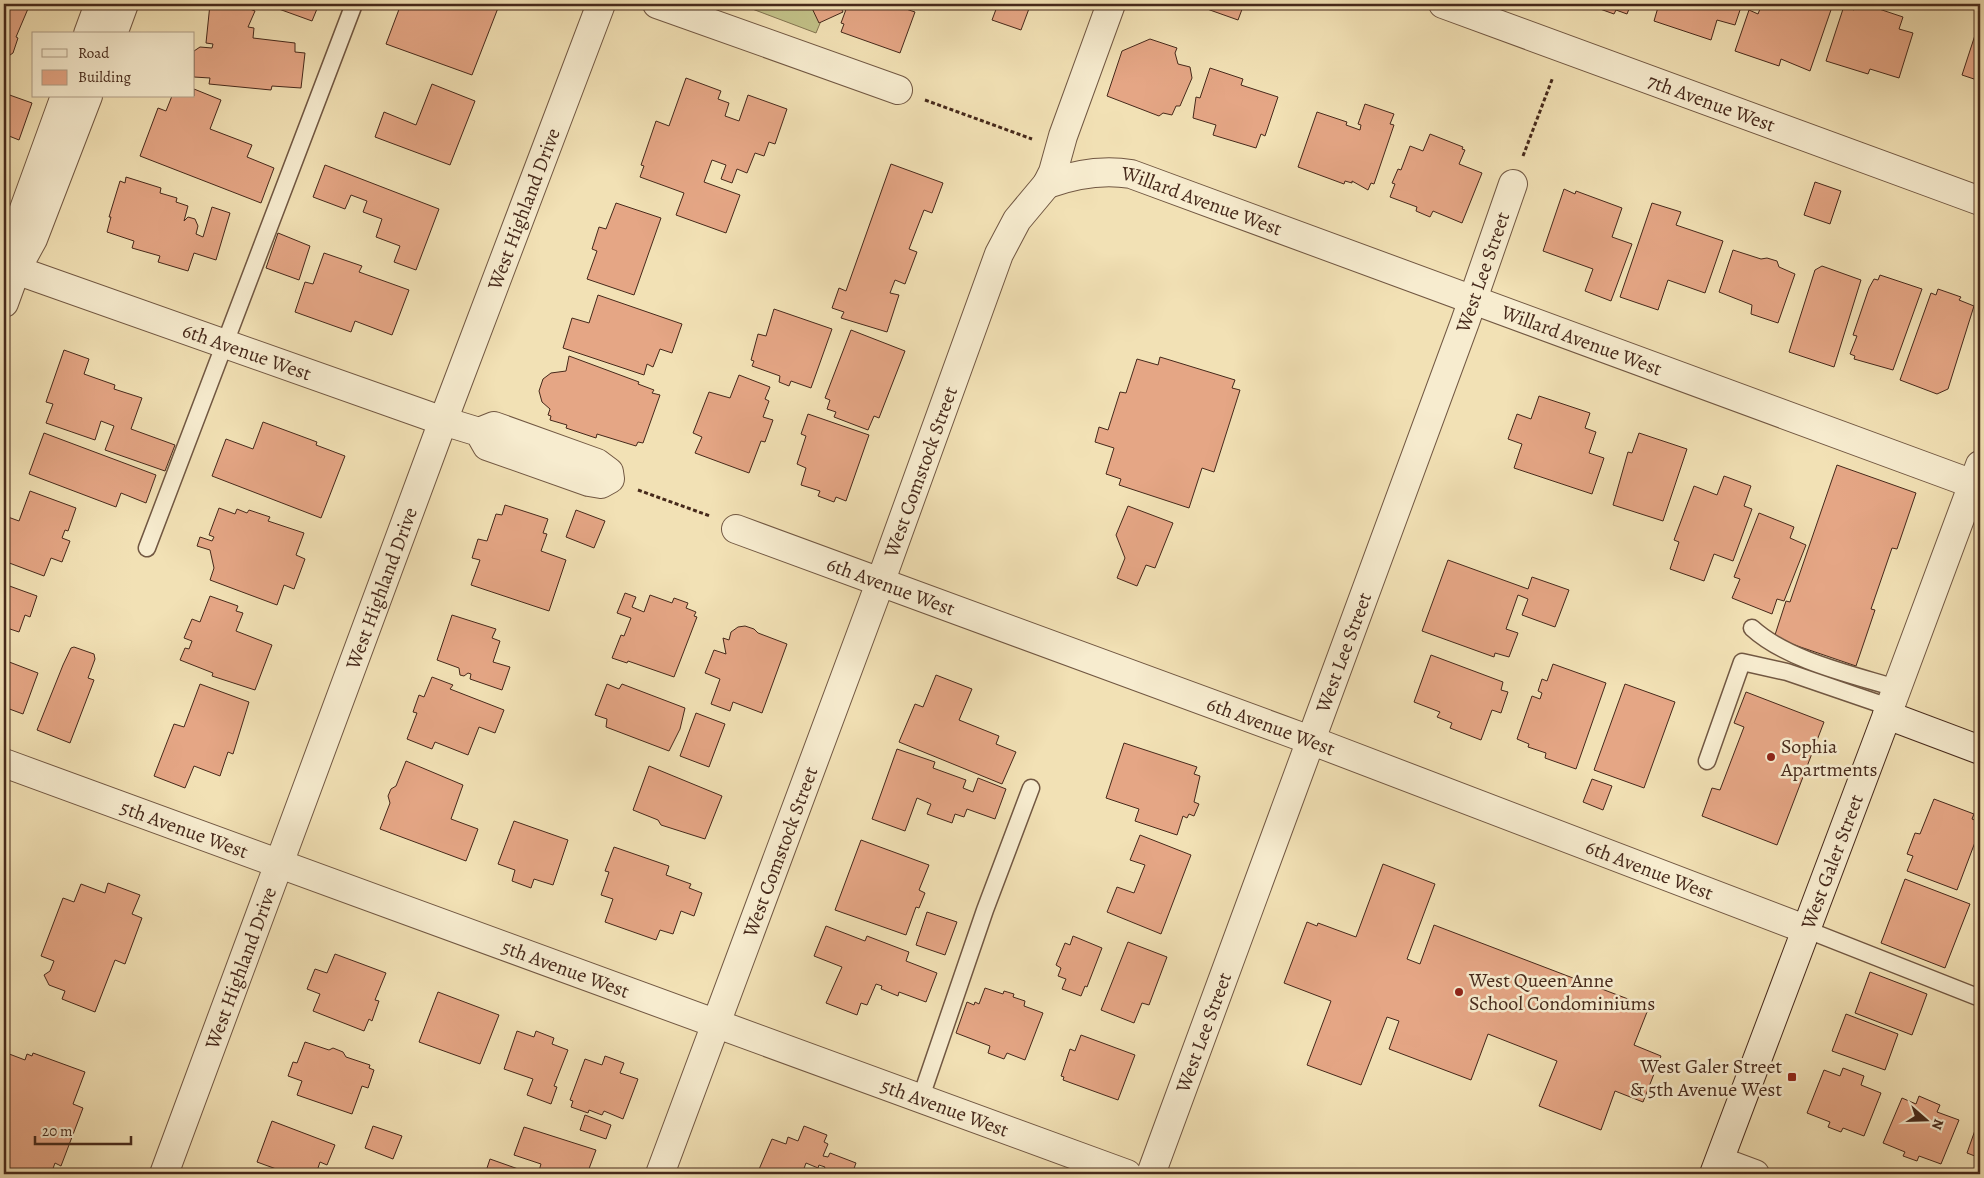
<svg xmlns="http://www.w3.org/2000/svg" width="1984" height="1178" font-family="Alegreya,serif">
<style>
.green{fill:#c2c188;stroke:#847552}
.building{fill:#e5a685;stroke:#46291b}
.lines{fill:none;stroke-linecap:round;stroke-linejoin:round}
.lane-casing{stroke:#715742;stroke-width:19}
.street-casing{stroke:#715742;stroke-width:30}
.secondary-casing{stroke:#46291b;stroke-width:30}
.path{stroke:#46291b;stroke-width:3;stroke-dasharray:4 2.5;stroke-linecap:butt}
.lane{stroke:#f7eccf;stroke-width:16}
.street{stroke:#f7eccf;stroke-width:28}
.secondary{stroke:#f7eccf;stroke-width:28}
.poi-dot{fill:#8f2418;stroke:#f7eccf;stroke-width:2}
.labels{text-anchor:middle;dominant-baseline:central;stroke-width:5;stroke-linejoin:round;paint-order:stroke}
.street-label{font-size:20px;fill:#46291b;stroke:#f7eccf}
.poi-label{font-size:20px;fill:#46291b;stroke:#f7eccf;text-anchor:start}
</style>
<rect width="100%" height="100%" fill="#f2e1b5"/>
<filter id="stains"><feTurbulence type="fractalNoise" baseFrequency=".004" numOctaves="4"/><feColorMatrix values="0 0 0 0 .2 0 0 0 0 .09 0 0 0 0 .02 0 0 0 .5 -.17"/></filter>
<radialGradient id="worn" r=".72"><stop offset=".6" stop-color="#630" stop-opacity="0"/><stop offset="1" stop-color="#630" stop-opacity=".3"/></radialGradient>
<path class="green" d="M739,4H828L816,33Z"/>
<g class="building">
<path d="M4,4H30L16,37L18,38L13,53L10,55L4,53Z"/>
<path d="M210,4H237L255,11L248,27L254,28L253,38L295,43V52L305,53L301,88L272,86L271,90L209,84L210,78L194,77V51L200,47L212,48L213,44L206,43Z"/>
<path d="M265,4H319L312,21Z"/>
<path d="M401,4H486L498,8L472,75L386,44Z"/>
<path d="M810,4H839L843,12L819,23Z"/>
<path d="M848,4H891L915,12L900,53L841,32L844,24L841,23Z"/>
<path d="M998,4H1034L1033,7L1030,6L1021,30L992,20Z"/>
<path d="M1193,4H1244L1238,20Z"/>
<path d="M1586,4H1631L1627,14L1616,10L1614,14Z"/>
<path d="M1659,4H1742L1735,25L1717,20L1711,40L1654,21Z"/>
<path d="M1762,4H1833L1810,71L1781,59L1779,66L1735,51L1749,10L1758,14Z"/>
<path d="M1856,4H1874L1879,9L1903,17L1899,29L1913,33L1899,78L1870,69L1868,74L1826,61L1844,6L1854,10Z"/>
<path d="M1977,29L1980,30V81L1962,75Z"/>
<path d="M1150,39L1177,48L1175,53L1178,64L1190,67L1192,78L1180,106H1176L1172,115L1163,113L1159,116L1107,96L1122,51Z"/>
<path d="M1210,68L1243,79L1241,85L1278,97L1265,136L1261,134L1256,148L1213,135L1216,125L1193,118L1196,97L1200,98Z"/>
<path d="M686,78L721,91L718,99L729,103L725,116L739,121L748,95L787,109L775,144L769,142L764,156L755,153L747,173L737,169L732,183L721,179L726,165L712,160L704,182L740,195L726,233L676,215L684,193L640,177L644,166L641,165L656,121L669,126Z"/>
<path d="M432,84L475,101L450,165L375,137L384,112L416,125Z"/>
<path d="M194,89L221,100L210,129L252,145L247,157L274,168L261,203L140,156L158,108L166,111L172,96H194Z"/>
<path d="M4,93L32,103L19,140L4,134Z"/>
<path d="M1365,104L1394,114L1390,124L1394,125L1374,184L1371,183L1368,190L1352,181V183L1345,181L1344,184L1298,167L1317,112L1347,122L1346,125L1360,130L1361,125L1358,124Z"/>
<path d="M1430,134L1463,147L1462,149L1465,150L1459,164L1482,173L1462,223L1433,211L1430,217L1416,211L1417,207L1390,197L1395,184L1392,183L1398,169L1401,170L1410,146L1423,151Z"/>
<path d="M891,164L943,183L932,213L924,210L909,249L917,252L905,284L895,280L890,293L899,295L887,332L841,318L844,312L832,308L839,288L846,291Z"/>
<path d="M325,165L439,209L416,270L394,262L400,246L376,237L382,219L363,212L367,201L351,195L345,209L313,197Z"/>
<path d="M126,177L161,188L160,193L177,198L176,202L188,206L184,221L188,217L195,219L198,226L196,234L203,237L212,207L230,213L216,260L194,253L188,271L158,262L160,256L132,248L134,241L107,232L111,217H109L120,181L125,183Z"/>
<path d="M1815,182L1841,191L1830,224L1804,215Z"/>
<path d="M1564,189L1575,194L1576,191L1622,208L1612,237L1632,244L1611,301L1585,291L1593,269L1543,251Z"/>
<path d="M616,203L661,218L634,295L587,279L597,251L592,249L599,227L606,229Z"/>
<path d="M1652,203L1681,212L1676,225L1723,241L1705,293L1668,280L1658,310L1620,297Z"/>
<path d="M278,233L310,246L299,280L266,268Z"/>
<path d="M1733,250L1761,259L1767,258L1777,261L1779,267L1795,274L1778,323L1751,314L1752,305L1719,292Z"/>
<path d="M324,253L362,266L359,272L409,290L392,335L355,321L351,332L295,312L305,282L313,284Z"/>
<path d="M1822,266L1861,280L1834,367L1789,352L1815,270Z"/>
<path d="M1880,275L1922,289L1893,370L1854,359L1855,356L1850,354L1857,336L1853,335L1869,288L1874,279L1878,280Z"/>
<path d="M1938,289L1961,297L1959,300L1974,306L1948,389L1937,394L1900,380L1931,293L1936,295Z"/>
<path d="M598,295L682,324L672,353L660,349L653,367L647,364L644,375L563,348L572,318L589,323Z"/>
<path d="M774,309L832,329L811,388L791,381L789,386L779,382L780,376L752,366L754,361L751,360L758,334L766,336Z"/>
<path d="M851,330L905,351L879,418L874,416L868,430L834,417L836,412L827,409L830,400L825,398Z"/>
<path d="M64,350L89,359L84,374L115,385L114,389L142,398L131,429L175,445L165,471L105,450L114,426L101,421L95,440L46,423L53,404L46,402Z"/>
<path d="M569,356L639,382L638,384L654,390L652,393L660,395L643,443L638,442L636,446L597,434L596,438L566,428L567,425L550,420L551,416L548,415L550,409L542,402L539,391L543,379L551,373L566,371Z"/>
<path d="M1160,357L1235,380L1232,388L1240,390L1214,472L1202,468L1189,508L1119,485L1121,479L1106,474L1114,448L1095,442L1099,427L1108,430L1120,392L1126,393L1137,359L1158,365Z"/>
<path d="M739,375L770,387L765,399L769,401L763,417L773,420L765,442L761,441L749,473L695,453L702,437L693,433L709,392L730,398Z"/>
<path d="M1539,396L1590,413L1585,428L1596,432L1589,453L1604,458L1592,494L1514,468L1522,444L1508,439L1517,414L1531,419Z"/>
<path d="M808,414L869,435L846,501L836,497L834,502L818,496L820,491L801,485L806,468L797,464L806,436L801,434Z"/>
<path d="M263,422L317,442L316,445L345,456L321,518L212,476L226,439L253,449Z"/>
<path d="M44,433L156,475L146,503L121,493L116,507L29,474Z"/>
<path d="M1639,433L1687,449L1663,521L1613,505L1628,452L1632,453Z"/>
<path d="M1837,465L1916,493L1897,549L1892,548L1871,609L1875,610L1856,666L1774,638L1786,601L1790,602Z"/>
<path d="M1724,476L1751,486L1744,506L1752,509L1733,561L1714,554L1704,581L1670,569L1679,542L1674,540L1694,486L1717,495Z"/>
<path d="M30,491L76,508L68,531L65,530L62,538L70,541L62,562L51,558L44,576L4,561V528L8,517L19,521Z"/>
<path d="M505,505L548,519L543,533L547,534L541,551L566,560L549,611L471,585L480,560L472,558L478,539L487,541L496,514L502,515Z"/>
<path d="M1128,506L1173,523L1155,568L1146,565L1137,586L1117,578L1125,558L1116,535Z"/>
<path d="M219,508L235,514L237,509L247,513L249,510L270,517L268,521L304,533L296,555L305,559L294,589L284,585L277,605L210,580L214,568L210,550L197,546L200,537L212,541L214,537L209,535Z"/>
<path d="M576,510L605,521L594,548L566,537Z"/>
<path d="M1759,513L1794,527L1790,538L1806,545L1784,601L1777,599L1772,614L1732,598L1740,579L1734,577Z"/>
<path d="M1448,560L1528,589L1532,577L1569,590L1555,627L1522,615L1528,599L1518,595L1506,629L1518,633L1509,657L1495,653L1494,657L1422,631Z"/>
<path d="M4,584L37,596L30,617L25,615L19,632L4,627Z"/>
<path d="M625,593L636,597L632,607L644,612L650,595L672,603L674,598L688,603L686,608L696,612L694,616L697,617L674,677L628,661L627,663L612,658L621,635L624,636L631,618L617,613Z"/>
<path d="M210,596L238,606L236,611L243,613L236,631L272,645L255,690L212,676L213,673L180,660L185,648L189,649L192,641L184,638L192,619L200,622Z"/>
<path d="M452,615L496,629L492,638L500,641L493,662L510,667L502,690L470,679L471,674L468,673L464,676L460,675L459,668L437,660Z"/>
<path d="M745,626L754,629L758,633L787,644L762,713L733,702L730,711L711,704L720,679L705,673L714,650L726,654L723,638L729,640L731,632L738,627Z"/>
<path d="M74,647L94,654L95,659L88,678L94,680L70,743L37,730L63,665L71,648Z"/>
<path d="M1431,655L1503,682L1501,690L1508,692L1501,713L1492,710L1481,740L1450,728L1452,723L1437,717L1440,712L1414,702Z"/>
<path d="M4,660L38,673L23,714L4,707Z"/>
<path d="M1553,664L1606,683L1576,769L1545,758L1546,753L1528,747L1529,744L1517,739L1532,696L1540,699L1542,693L1538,691L1542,679L1547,681Z"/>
<path d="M936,675L972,689L959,720L999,736L996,744L1016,752L1002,784L899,742L915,704L923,707Z"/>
<path d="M432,677L453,685L450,689L504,710L495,733L479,727L468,755L435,742L432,749L407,739L417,713L413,712L419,695L424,697Z"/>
<path d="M200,684L249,702L233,754L228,752L220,776L194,766L185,788L154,776L174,724L184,727Z"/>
<path d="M607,684L619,689L622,684L685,708L680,729L669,751L606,727L607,719L595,715Z"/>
<path d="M1625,684L1675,702L1644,788L1594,770Z"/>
<path d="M1746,692L1824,722L1777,845L1702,816L1712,788L1720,790L1744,727L1734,723Z"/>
<path d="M696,713L725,724L709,767L680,756Z"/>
<path d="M1124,743L1197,767L1194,774L1200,776L1194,802L1199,804L1194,816L1189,814L1187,818L1183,816L1177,835L1135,821L1139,809L1106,798Z"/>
<path d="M897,749L935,762L933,768L966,780L963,788L973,792L978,778L1006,789L995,819L967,809L964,817L955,814L952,823L927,814L931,804L917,798L905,831L872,819Z"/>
<path d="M406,761L463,785L451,819L478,829L466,861L380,829L390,803L388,796L391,789L396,786Z"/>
<path d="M649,766L722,796L705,839L661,825L658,820L633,810Z"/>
<path d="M1592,779L1612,786L1603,810L1583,802Z"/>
<path d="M1934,799L1974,814L1972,819L1980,822V829L1957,890L1907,871L1913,856L1907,854L1915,833L1920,834Z"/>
<path d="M514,821L568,840L553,885L534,879L531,888L512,881L515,870L498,864Z"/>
<path d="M1140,835L1191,855L1161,934L1107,912L1117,887L1134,893L1145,865L1130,860Z"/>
<path d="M861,840L929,865L919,890L925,893L919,908L916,907L906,935L835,910Z"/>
<path d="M614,847L669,866L666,875L691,884L689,888L702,893L694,916L681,911L673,934L660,930L656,940L605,922L613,899L601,895L609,872L605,871Z"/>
<path d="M1383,864L1435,884L1407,959L1420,964L1434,925L1649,1007L1634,1045L1661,1056L1643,1102L1615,1091L1601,1130L1539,1106L1557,1061L1488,1034L1471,1080L1389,1049L1399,1021L1387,1017L1361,1085L1307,1065L1331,1001L1284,983L1307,922L1317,926L1318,923L1356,937Z"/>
<path d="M1905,879L1970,904L1945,968L1881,943Z"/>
<path d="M108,883L140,895L132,914L142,918L125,964L115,960L95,1012L62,999L65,991L49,985L44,975L50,971L54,961L41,956L63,898L74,902L81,884L105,893Z"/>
<path d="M927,912L957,922L945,955L916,945Z"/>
<path d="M826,926L865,941L867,936L909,952L906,961L937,973L926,1002L899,992L898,996L881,989L882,986L876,984L867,1005L861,1003L857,1015L826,1003L842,967L814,956Z"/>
<path d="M1073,936L1102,948L1087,987L1085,986L1081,996L1062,989L1066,979L1058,976L1061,968L1056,965L1065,943L1070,945Z"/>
<path d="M1128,942L1167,957L1149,1005L1142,1003L1134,1023L1101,1010Z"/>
<path d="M335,954L386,973L375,1000L379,1001L372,1021L369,1019L364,1031L313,1011L320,994L307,989L315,969L327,973Z"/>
<path d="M1870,972L1927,994L1912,1035L1855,1013Z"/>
<path d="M985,988L1003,994L1004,991L1014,994L1013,997L1025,1001L1024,1006L1043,1013L1025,1060L1007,1053L1004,1059L988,1053L990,1046L956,1033L967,1002L974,1005L975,1002L979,1004Z"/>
<path d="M438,992L499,1015L480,1064L419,1042Z"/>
<path d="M1846,1014L1898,1034L1885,1070L1832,1051Z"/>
<path d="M517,1031L534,1037L536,1031L554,1038L552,1044L568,1050L554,1086L557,1087L551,1104L527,1095L533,1079L504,1069Z"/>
<path d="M1081,1035L1135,1055L1118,1100L1063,1080L1064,1077L1061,1076L1070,1049L1075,1051Z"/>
<path d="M305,1042L329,1050L333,1048L343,1052L346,1057L370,1065L369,1068L374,1070L368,1088L362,1086L352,1114L297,1095L302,1081L288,1076L293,1062L297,1063Z"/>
<path d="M4,1052L25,1060L27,1054L32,1056L33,1053L85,1072L73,1104L83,1108L61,1166L55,1163L51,1174H12L4,1171Z"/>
<path d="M605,1056L624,1063L620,1073L638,1079L623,1119L604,1111L602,1115L589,1110L588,1113L571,1107L573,1101L570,1100L585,1059L602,1065Z"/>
<path d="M1843,1068L1864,1076L1861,1085L1881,1093L1864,1136L1843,1128L1841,1132L1828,1127L1830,1122L1807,1113L1824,1070L1840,1076Z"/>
<path d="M1919,1096L1940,1105L1937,1112L1959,1120L1941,1164L1919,1156L1917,1161L1903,1156L1905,1152L1883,1143L1902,1098L1916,1104Z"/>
<path d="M585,1115L611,1125L606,1139L580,1130Z"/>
<path d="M1980,1116V1158L1967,1153Z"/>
<path d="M272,1121L335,1145L327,1165L320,1162L316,1174H290L257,1162Z"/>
<path d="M373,1126L402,1136L393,1159L365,1148Z"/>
<path d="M804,1126L827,1135L824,1142L828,1144L823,1156L828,1157L830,1153L856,1163L852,1174H822L825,1167L819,1165L818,1168L806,1163L802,1174H757L772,1139L786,1144L788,1137L798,1141Z"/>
<path d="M524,1127L596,1150L587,1174H538L541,1164L514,1155Z"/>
<path d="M490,1159L521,1170L519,1174H485Z"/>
</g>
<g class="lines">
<defs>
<g id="lane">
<path d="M147,548L354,4"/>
<path d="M1752,628C1787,660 1850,674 1896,688"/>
<path d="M1707,761L1742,662L1787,672L1889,707"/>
<path d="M1805,929L1980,998"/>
<path d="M920,1100L985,910L1031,788"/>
</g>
<g id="street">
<path d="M657,4L898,90"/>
<path id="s1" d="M1443,4L1980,201"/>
<path d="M88,34L99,4"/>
<path d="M113,34L124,4"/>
<path id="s2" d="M1047,184C1075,174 1102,169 1131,174L1973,484"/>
<path d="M18,241L20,220L65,96"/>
<path id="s3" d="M16,270L443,421L479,432L494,426L597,463L609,472L610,479L601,484L589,482L487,446L479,432"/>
<path d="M4,303L16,270L33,239L88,96"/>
<path id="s4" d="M736,529L1310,740L1805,929"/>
<path d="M1887,715L1980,465"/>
<path id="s5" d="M4,763L1127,1174"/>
<path d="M1720,1161L1755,1174"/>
<path id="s6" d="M164,1174L443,421L601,4"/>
<path id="s7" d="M660,1174L880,583L999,254L1017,220L1047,184L1053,172L1063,136L1111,4"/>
<path id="s8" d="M1151,1174L1465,322L1513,184"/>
</g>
<g id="secondary">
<path id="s9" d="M1714,1174L1887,715L1980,750"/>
</g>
</defs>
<use href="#lane" class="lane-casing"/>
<use href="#street" class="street-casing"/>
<use href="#secondary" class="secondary-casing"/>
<g class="path">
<path d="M925,100L1032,139"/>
<path d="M1523,156L1553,77"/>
<path d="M638,490L710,516"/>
</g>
<use href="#lane" class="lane"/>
<use href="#street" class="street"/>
<use href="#secondary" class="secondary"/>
</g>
<g class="poi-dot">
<circle cx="1771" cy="757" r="5"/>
<circle cx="1459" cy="992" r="5"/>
<rect x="1787" y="1072" width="10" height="10" rx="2.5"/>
</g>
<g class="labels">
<g class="street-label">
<text stroke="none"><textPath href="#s1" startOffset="286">7th Avenue West</textPath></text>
<text stroke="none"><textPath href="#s2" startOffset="161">Willard Avenue West</textPath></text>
<text stroke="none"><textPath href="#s6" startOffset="1030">West Highland Drive</textPath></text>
<text stroke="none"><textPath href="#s8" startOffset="961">West Lee Street</textPath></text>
<text stroke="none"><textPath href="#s2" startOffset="566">Willard Avenue West</textPath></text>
<text stroke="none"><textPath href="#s3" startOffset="245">6th Avenue West</textPath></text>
<text stroke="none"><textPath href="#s7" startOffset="749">West Comstock Street</textPath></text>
<text stroke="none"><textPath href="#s4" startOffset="165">6th Avenue West</textPath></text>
<text stroke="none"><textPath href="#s6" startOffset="625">West Highland Drive</textPath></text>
<text stroke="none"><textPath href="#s8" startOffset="556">West Lee Street</textPath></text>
<text stroke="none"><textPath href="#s4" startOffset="570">6th Avenue West</textPath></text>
<text stroke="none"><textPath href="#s5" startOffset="192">5th Avenue West</textPath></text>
<text stroke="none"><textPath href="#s7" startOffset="344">West Comstock Street</textPath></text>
<text stroke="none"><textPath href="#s9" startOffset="334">West Galer Street</textPath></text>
<text stroke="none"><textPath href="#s4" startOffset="975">6th Avenue West</textPath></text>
<text stroke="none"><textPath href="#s6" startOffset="220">West Highland Drive</textPath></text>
<text stroke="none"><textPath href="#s5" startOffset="598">5th Avenue West</textPath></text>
<text stroke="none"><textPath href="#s8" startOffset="151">West Lee Street</textPath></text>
<text stroke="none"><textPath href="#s5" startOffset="1002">5th Avenue West</textPath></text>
</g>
<g class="poi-label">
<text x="1781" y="746">Sophia<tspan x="1781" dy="23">Apartments</tspan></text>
<text x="1469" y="980">West Queen Anne<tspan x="1469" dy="23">School Condominiums</tspan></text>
<text x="1782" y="1066" text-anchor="end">West Galer Street<tspan x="1782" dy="23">&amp; 5th Avenue West</tspan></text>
</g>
</g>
<rect width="1984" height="1178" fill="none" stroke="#f2e1b5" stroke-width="20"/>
<rect x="5" y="5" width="1974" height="1168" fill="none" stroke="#46291b" stroke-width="2.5"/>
<rect x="10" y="10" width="1964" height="1158" fill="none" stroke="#46291b"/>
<rect x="32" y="32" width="162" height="65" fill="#f7eccf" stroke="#b09e87"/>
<rect x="42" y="49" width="25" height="8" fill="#f7eccf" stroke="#b09e87"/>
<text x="78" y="58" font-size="15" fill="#46291b">Road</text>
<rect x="42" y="70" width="25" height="15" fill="#e5a685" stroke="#b09e87"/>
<text x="78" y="82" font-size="15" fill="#46291b">Building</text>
<g transform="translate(1926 1120) rotate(110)" stroke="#f7eccf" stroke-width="4" paint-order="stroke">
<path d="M0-4L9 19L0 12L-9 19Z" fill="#46291b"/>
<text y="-8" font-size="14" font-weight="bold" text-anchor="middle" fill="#46291b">N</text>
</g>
<path d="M35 1136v8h96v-8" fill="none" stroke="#46291b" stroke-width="2.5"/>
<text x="42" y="1136" font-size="15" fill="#46291b" stroke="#f7eccf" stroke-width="4" paint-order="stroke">20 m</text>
<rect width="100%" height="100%" filter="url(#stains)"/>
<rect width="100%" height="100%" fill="url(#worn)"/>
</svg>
